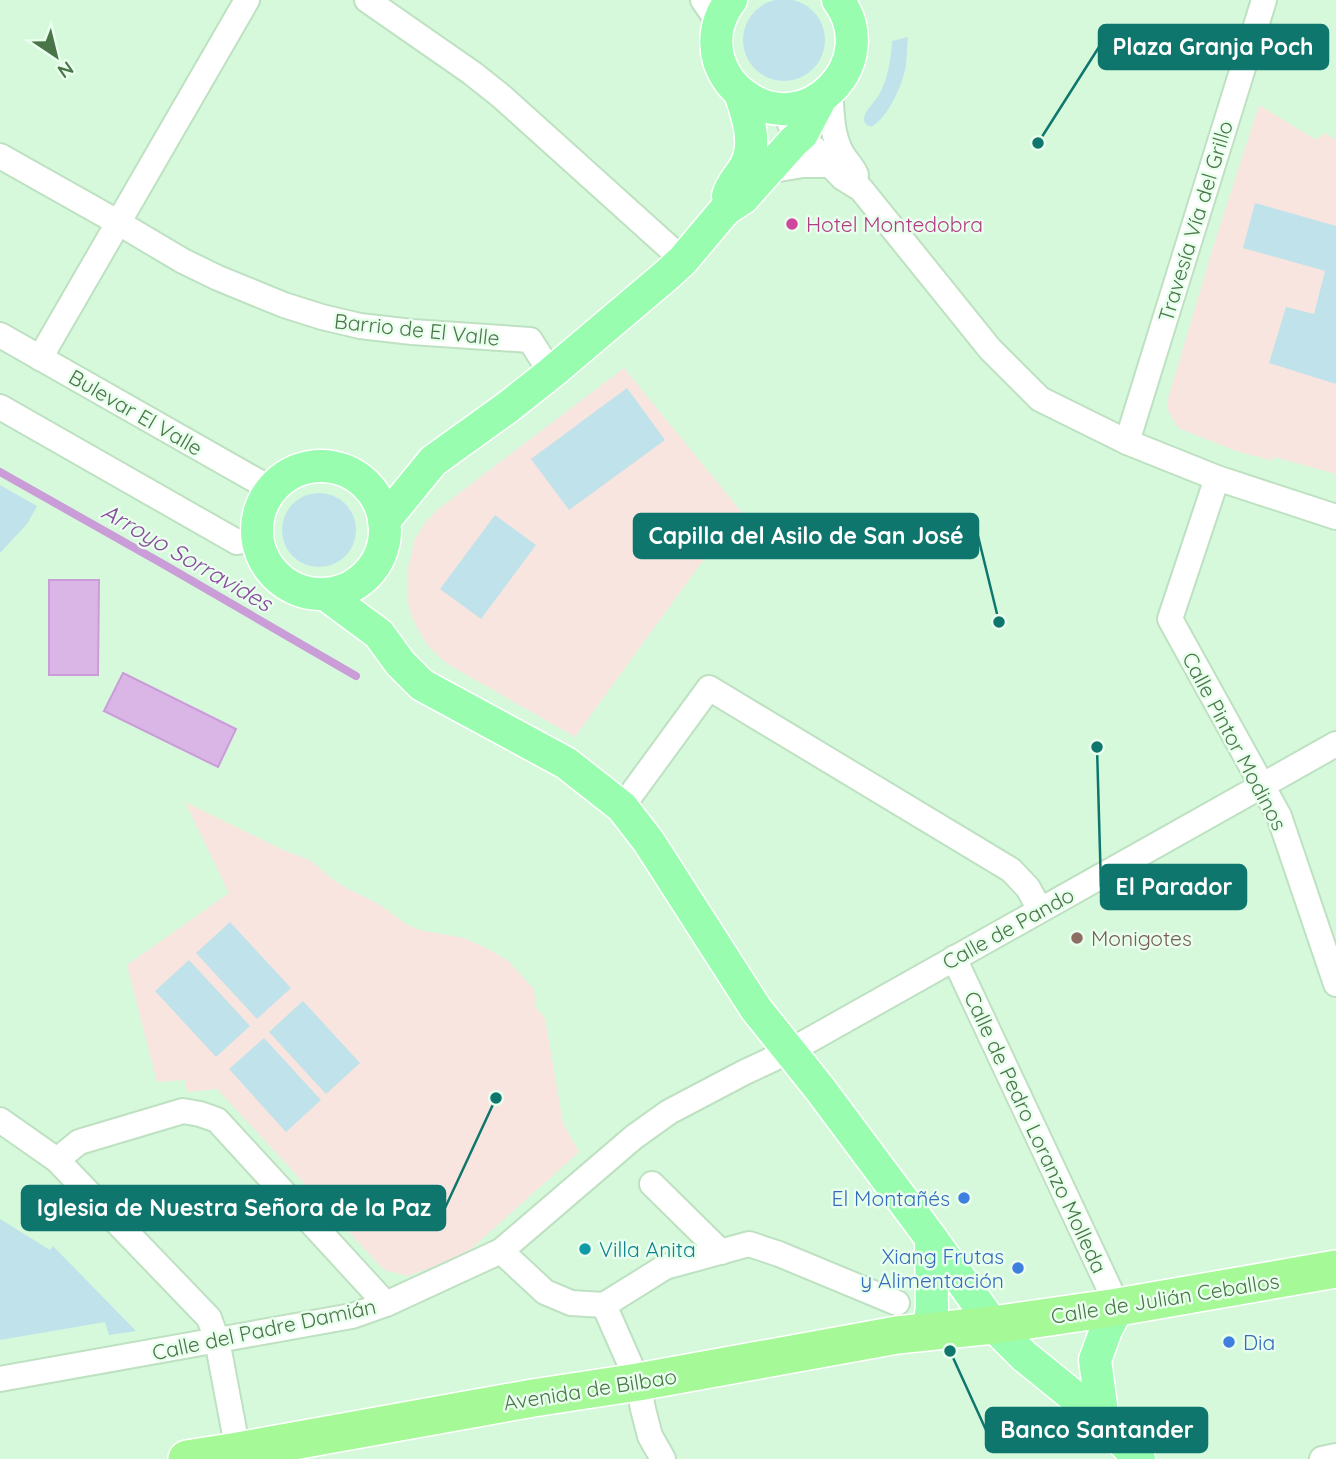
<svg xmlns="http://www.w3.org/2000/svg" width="1336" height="1459" font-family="Quicksand,sans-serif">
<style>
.residential{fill:#d6f9dc}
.education{fill:#f9e5df}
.green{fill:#c0e2ea}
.water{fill:#dab6e6;stroke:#ca9cd8;stroke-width:2}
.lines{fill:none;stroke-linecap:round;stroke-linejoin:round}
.stream{stroke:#ca9cd8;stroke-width:8}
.minor-casing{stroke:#bee1c1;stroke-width:28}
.major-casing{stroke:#fff;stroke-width:35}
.highway-casing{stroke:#fff;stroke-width:40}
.minor{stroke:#fff;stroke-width:24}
.major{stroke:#99fdaf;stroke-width:32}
.highway{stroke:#a5f997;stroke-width:37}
.hotel-dot{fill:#d1479c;stroke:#e9ffed;stroke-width:2.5}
.education-dot{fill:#8d6e63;stroke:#e9ffed;stroke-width:2.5}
.shop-dot{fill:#3f7fe0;stroke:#e9ffed;stroke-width:2.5}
.culture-dot{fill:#0f9aa8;stroke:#e9ffed;stroke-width:2.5}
.labels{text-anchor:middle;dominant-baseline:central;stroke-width:5;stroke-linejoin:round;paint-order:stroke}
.street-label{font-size:21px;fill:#4a7548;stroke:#e9ffed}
.hotel-label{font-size:21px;fill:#b23c85;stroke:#e9ffed;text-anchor:start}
.education-label{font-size:21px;fill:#785e54;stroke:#e9ffed;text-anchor:start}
.shop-label{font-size:21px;fill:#366cbe;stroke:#e9ffed;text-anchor:end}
.culture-label{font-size:21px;fill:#0d838f;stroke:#e9ffed;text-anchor:start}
.water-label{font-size:23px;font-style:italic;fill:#8a4a9e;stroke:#e9ffed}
.leader{fill:none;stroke:#0f766e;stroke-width:2.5}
.callout-dot{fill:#0f766e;stroke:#e9ffed;stroke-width:2.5}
.callout{fill:#0f766e;stroke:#0f766e;stroke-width:2.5}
.callout-label{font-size:23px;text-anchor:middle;font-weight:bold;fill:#fff}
</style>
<rect width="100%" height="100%" fill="#e2fde8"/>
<rect class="residential" x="0" y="0" width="1336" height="1459"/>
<g class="education">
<path d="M1259,105L1316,140L1325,133L1335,139L1336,137V474L1274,457L1273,461L1236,451L1178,428L1167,409V402L1212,251Z"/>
<path d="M624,368L744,515L701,563L575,737L458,670L445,662L428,646L418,629L412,617L408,602L407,574L414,541L425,523L437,510Z"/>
<path d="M185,802L285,851L310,860L331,878L346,888L377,903L406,924L419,930L464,938L490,950L508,961L534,989L536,1008L545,1018L563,1123L579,1152L463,1256L408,1276L384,1270L217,1089L187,1092L185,1080L157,1082L127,965L229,893Z"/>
</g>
<g class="green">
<circle cx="784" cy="40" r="41"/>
<path d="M908,37C907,46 907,56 906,65C903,84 888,118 871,127C867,125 864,124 864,119C864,111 875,102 879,95C888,78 891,60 892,41Z"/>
<path d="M1255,203L1336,226V384L1269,363L1286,307L1314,314L1325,271L1243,248Z"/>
<path d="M627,388L665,440L569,510L531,459Z"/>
<path d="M0,485L37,506L27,524L0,553Z"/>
<circle cx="319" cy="530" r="37"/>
<path d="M495,515L536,545L481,619L440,589Z"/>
<path d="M230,922L291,988L257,1019L196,953Z"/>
<path d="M189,960L250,1026L216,1057L155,991Z"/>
<path d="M303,1001L360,1063L326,1094L269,1032Z"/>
<path d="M264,1038L321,1100L286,1132L229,1069Z"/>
<path d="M0,1219L50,1250L53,1246L136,1331L109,1335L105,1322L0,1340Z"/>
</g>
<g class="water">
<path d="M49,580H99L98,675H49Z"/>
<path d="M123,673L236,729L218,767L104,711Z"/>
</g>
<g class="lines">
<path class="stream" d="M0,472L163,564L356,676"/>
<defs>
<g id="minor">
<path d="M367,0L472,73L501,96L683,260"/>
<path d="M703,0L719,23"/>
<path d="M830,90C832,111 831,133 841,152C845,160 853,167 856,175"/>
<path d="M790,124L843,178L861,189L990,349L1040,399L1127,442L1217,478L1336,517"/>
<path d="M0,156L119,223L183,261L218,278L284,305L322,317L360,326L412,332L530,340L551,373"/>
<path d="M767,171L803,165H832"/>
<path d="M0,335L271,489"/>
<path d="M40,358L247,0"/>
<path d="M0,407L237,542L257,539"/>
<path d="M1127,442L1264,0"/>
<path d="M1217,478L1170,619L1279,816L1336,984"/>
<path d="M622,807L709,688L1011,870L1028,888L1040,910"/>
<path d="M954,958L1118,1307"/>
<path d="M0,1120L57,1160L209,1318L217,1340L238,1451"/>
<path d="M57,1160L79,1142L183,1111L200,1114L217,1120L386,1304"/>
<path d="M652,1184L721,1252"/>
<path d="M501,1251L545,1292L571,1303L604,1305L665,1267L749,1244L779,1254L897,1303"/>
<path d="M604,1305L638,1382L643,1409L650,1436L663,1459"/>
<path d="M0,1379L352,1316L386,1304L501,1251L634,1137L669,1112L745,1072L790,1051L1336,744"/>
<path d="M1322,1459L1336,1456"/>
</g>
<g id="major">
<path d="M731,0C717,18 713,40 719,61C724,75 732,87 744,95C806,142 884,62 838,0"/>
<path d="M728,196C731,183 742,175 747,163C757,141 747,114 740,93"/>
<circle cx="321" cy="530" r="64"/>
<path d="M384,521L433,461L508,407L551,373L668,274L683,260L725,210L743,198L793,142L802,134L821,98"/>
<path d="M325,594L379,634L400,663L422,685L566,763L622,807L649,842L756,1009L820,1089L931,1238L993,1325L1024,1356L1103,1420L1139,1459"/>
<path d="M928,1331L932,1308L931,1238"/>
<path d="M1103,1420L1095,1360L1106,1330L1118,1307"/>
</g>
<path id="highway" d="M187,1459L238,1451L533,1398L638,1382L897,1335L993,1325L1118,1307L1336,1269"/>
</defs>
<use href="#minor" class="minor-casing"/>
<use href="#major" class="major-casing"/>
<use href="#highway" class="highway-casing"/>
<use href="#minor" class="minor"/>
<use href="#major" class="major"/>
<use href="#highway" class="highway"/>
</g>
<circle class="hotel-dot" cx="792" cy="224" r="7"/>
<circle class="education-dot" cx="1077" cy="938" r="7"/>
<g class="shop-dot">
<circle cx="964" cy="1198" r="7"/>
<circle cx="1018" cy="1268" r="7"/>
<circle cx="1229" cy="1342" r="7"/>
</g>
<circle class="culture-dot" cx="585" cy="1249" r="7"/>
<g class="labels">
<g class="street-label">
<text transform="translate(1195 221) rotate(-73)">Travesía Vía del Grillo</text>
<text transform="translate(417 329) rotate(6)">Barrio de El Valle</text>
<text transform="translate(136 412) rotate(30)">Bulevar El Valle</text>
<text transform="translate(1235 741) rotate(62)">Calle Pintor Modinos</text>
<text transform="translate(1008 928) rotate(-29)">Calle de Pando</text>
<text transform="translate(1036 1132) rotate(65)">Calle de Pedro Loranzo Molleda</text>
<text transform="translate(1165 1298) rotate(-9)">Calle de Julián Ceballos</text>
<text transform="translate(264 1329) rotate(-12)">Calle del Padre Damián</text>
<text transform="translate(590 1389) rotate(-9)">Avenida de Bilbao</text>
</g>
<g class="hotel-label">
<text x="806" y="224">Hotel Montedobra</text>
</g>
<g class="education-label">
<text x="1091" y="938">Monigotes</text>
</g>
<g class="shop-label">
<text x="950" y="1198">El Montañés</text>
<text x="1004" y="1256">Xiang Frutas<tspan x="1004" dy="24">y Alimentación</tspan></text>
<text x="1243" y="1342" text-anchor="start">Dia</text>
</g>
<g class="culture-label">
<text x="599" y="1249">Villa Anita</text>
</g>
<g class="water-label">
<text transform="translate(187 557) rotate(30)">Arroyo Sorravides</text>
</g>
</g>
<path class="leader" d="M1038 143L1099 47M999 622L978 536M1097 747L1101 887M496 1098L445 1208M950 1351L986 1430"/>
<g class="callout-dot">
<circle cx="1038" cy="143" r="7"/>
<circle cx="999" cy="622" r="7"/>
<circle cx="1097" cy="747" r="7"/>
<circle cx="496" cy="1098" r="7"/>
<circle cx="950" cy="1351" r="7"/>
</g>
<g class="callout">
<rect x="1099" y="25" width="229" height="44" rx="7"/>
<rect x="634" y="514" width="344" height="44" rx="7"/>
<rect x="1101" y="865" width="145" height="44" rx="7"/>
<rect x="22" y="1186" width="423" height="44" rx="7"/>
<rect x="986" y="1408" width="221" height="44" rx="7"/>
</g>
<g class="callout-label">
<text x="1213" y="55">Plaza Granja Poch</text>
<text x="806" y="544">Capilla del Asilo de San José</text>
<text x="1174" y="895">El Parador</text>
<text x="234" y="1216">Iglesia de Nuestra Señora de la Paz</text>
<text x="1097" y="1438">Banco Santander</text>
</g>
<g transform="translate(56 56) rotate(145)" stroke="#e9ffed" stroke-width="5" paint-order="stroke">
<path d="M0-5L12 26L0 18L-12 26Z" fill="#4a7548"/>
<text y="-10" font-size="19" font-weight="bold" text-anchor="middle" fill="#4a7548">N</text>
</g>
</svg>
